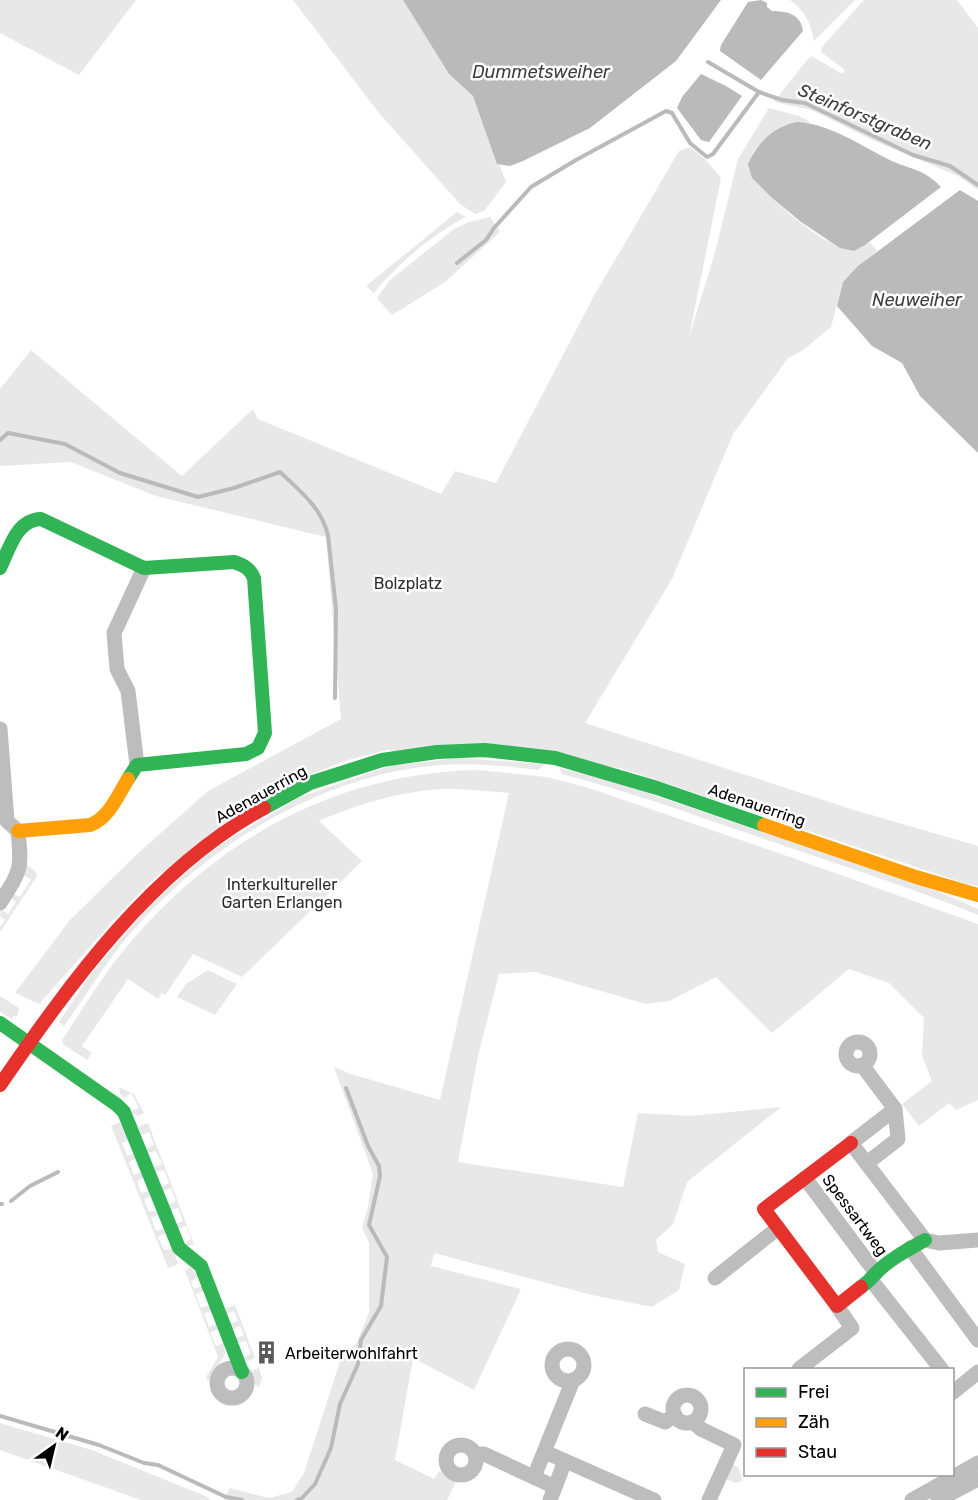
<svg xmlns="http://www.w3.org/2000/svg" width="978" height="1500" font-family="Rubik,sans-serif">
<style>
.green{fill:#e8e8e8}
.water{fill:#bababa}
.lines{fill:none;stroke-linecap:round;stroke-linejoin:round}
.stream{stroke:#bababa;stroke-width:4}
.street{stroke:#bdbdbd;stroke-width:15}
.fast{stroke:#30b455;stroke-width:14}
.slow{stroke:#ff9f0a;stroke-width:14}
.jam{stroke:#e5322d;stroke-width:14}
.labels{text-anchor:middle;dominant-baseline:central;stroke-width:5;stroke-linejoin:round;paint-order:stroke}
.park-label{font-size:16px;fill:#2d2d2d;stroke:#fff}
.street-label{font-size:16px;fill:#000;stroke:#fff}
.poi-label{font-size:16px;fill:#000;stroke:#fff;text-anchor:start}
.water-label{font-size:18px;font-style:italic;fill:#3e3e3e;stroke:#fff}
</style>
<rect width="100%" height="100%" fill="#fff"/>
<g class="green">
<path d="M0,0H136L79,75L0,33Z"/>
<path d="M293,0H403L449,74L473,96L506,182L484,211L475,214L460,204L379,113Z"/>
<path d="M790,0H855L814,41C811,23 805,11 790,0Z"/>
<path d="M864,0H957L978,28V190L958,176L870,139L812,110L774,102L807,60L812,56L842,74L845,70L821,52L822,47Z"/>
<path d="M769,108L799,116L812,123C781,121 773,130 753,152L752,178C778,205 817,243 854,251L870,242L877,251L860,265L843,282L831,327L802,351L788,358L733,434L672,579L585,723L851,809L978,846V886L967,884L620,768L387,750L348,760L311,774L157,876L121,912L39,1004L15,993L70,920L135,856L208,791L341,719L326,537L156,496L71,462L0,466V389L31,350L182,476L253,409L258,419L441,494L455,471L496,483L595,294L679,151L690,147L706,160L721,178L689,337L714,256L738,159Z"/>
<path d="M457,212L466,217C435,232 395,266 374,293L366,286Z"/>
<path d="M490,217L500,232L445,282L392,315L377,298L390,280L454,229L469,222Z"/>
<path d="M457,758L545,764L538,770C502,765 465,762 429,766C308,779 186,859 113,955C96,978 81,1003 64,1026L59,1022L91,974L150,904L216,847L300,797L390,766Z"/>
<path d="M559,768L612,781L937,891L978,909V915C912,888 843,866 776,843C705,819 635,793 562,774Z"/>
<path d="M478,770L547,777L589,788L790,857L978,924V1100L956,1110L949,1103L919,1126L902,1104L932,1081L922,1056L924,1018L889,983L849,969L772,1033L716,977L669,1001L646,1004L535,972L499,974L478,1056L458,1162L623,1187L638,1113L689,1116L781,1107L687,1182L673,1224L656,1240L658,1252L685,1264L679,1290L652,1307L592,1295L434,1253L431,1266L521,1289L474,1390L413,1358L395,1460L434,1479L439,1471L457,1480L447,1500H223L230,1488L269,1498L292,1492L304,1473L343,1352L356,1344L369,1313V1243L362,1227L368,1207L373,1174L334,1067L348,1073L440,1100L509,793C488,791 465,789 444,789C401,791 358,804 319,821L362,861L242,977L193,954L165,995L162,993L158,999L128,979L82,1046L92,1053L87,1060L63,1044L62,1040C79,1015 95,988 113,964C203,847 329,773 478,770Z"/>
<path d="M25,864L35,871L37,876L0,932V927L5,920L0,916L1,910L8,914L16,902L9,897L12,893L20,897L31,880L22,874Z"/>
<path d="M208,970L237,984L215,1015L177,997L186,984Z"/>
<path d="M0,996L19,1008L17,1017L13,1016L12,1019L0,1012Z"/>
<path d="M119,1087L134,1094L144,1113L138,1116L132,1113V1111L139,1108L131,1093L124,1098L120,1094Z"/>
<path d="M120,1122L129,1140L122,1143L127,1156L135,1153L137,1158L129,1162L134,1175L142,1172L144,1177L137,1181L141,1193L149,1191L151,1196L144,1199L149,1212L157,1210L158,1215L151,1218L156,1231L164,1228L166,1233L158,1237L164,1250L172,1248L178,1264L168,1268L111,1126Z"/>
<path d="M148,1123L194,1244L186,1247L184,1243L191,1239L186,1226L177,1229L176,1224L183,1221L178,1208L170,1210L169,1205L176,1201L171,1188L163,1191L161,1187L169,1183L164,1170L156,1172L154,1167L162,1164L156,1151L148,1153L146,1149L154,1145L149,1132L141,1135L138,1127Z"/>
<path d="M191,1267L198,1277L191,1281L194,1289L202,1286L204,1291L196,1294L201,1308L209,1305L211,1310L204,1314L209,1327L216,1324L218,1329L210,1333L216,1346L224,1343L225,1354L208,1382L206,1377L218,1357L185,1270Z"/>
<path d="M235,1305L255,1358L249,1361L243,1358L251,1354L246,1341L238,1343L236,1338L244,1335L240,1326L232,1329L230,1323L238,1321L234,1311L226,1314L225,1309Z"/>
<path d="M259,1368L262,1379L259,1387L254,1384L250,1377L253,1370Z"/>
<path d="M0,1423L92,1450L210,1498L209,1500H141L0,1450Z"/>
<path d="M730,1463L738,1467L743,1481L735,1483L723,1478Z"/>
</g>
<g class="water">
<path d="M403,0H721L676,61L590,128L523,161L510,166L497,164L473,96L449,74Z"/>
<path d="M761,0L767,3V7L772,11C787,11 801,14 803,31L761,80L720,51L721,45L748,2Z"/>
<path d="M701,74L726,86L742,96L709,142L701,140L677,108L682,97Z"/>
<path d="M797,122C830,124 858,144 888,159C909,170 922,167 941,187L865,245L854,251L840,248L801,222L772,198L752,178L748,164C758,142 773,127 797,122Z"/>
<path d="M960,190L978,201V453L920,396L902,363L872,346L837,306L843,282L858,266Z"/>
</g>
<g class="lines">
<g class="stream">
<path d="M708,62L759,92L782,100L805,103L913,155L950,166L978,185"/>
<path d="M457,263L486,240L494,228L531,187L576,160L666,111L672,113L690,143L707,157L713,154L759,92"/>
<path d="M0,440L8,433L65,444L120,473L198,497L234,488L280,472C300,491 321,507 328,535L336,609L335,698"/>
<path d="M11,1201L30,1186L58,1172"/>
<path d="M0,1204H2"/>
<path d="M0,1416L99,1445L144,1463L158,1465L226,1497L242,1500"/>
<path d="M297,1500L302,1498L315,1484L331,1448L340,1404L358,1364L361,1340L381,1306L387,1257L369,1225L380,1176L379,1166L368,1146L346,1088"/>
</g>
<g class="street">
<path d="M0,729L7,821L18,831C22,870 21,870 0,903"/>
<path d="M137,765L128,691L117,669L114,633L144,568"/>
<circle cx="858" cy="1054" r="12"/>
<path d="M862,1065L895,1109"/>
<path d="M867,1163L898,1139L895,1109L851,1143L925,1240L939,1243L978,1240"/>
<path d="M805,1178L876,1273"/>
<path d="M910,1248L978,1340"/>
<path d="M715,1278L778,1228"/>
<path d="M871,1280L942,1370"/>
<circle cx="568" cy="1365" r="16"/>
<circle cx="232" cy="1383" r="15"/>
<path d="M799,1369L852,1328L837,1306"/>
<path d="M952,1393L978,1372"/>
<circle cx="687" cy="1409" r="14"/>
<path d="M645,1414L665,1422L675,1415"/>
<path d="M693,1422L701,1429L734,1445L709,1500"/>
<circle cx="461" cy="1460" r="15"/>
<path d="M545,1452L654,1500"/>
<path d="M475,1454H484L555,1487"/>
<path d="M534,1477L573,1380"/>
<path d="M550,1500L565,1461"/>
<path d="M912,1500L978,1463"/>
<path d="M938,1500L978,1479"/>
</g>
<g class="fast">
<path d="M0,568C10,548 16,520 41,519L144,568L234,562C243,565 250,568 254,578L265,733L258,748L246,754L137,765L128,779"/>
<path d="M264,808L310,783L382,760L437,752L485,750L555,758L657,788L764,825"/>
<path d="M0,1023L117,1105L124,1112L179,1248L201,1266L242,1372"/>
<path d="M861,1287C867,1283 871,1279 875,1274C888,1260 909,1249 925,1240"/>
</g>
<g class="slow">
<path d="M764,825L916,877L978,895"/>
<path d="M18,831L90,825C109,818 118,795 128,779"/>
</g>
<g class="jam">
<path d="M0,1085C71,982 152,869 264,808"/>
<path d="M851,1143L764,1209L837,1306L861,1287"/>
</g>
</g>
<defs>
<symbol id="building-bare" viewBox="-9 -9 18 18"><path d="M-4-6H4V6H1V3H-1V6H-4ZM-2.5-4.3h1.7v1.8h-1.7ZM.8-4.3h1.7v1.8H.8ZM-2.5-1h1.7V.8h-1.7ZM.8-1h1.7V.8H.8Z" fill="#595959" stroke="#fff" stroke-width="2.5" paint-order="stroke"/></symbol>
</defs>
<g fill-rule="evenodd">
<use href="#building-bare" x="250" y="1336" width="33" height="33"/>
</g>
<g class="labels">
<g class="park-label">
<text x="408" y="583">Bolzplatz</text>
<text x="282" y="884">Interkultureller<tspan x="282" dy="18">Garten Erlangen</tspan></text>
</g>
<g class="street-label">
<text transform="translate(261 794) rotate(-29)">Adenauerring</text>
<text transform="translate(757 805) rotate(19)">Adenauerring</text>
<text transform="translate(855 1215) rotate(53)">Spessartweg</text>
</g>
<g class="poi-label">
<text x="285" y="1353">Arbeiterwohlfahrt</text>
</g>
<g class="water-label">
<text x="541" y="72">Dummetsweiher</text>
<text transform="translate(865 117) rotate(23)">Steinforstgraben</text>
<text x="917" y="300">Neuweiher</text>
</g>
</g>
<rect x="744" y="1368" width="210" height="108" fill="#ffffff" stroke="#999999" stroke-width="1.5"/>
<rect x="756" y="1388" width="30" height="9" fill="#30b455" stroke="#999999" stroke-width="1.5"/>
<text x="798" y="1398" font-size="18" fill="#000000">Frei</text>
<rect x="756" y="1418" width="30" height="9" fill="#ff9f0a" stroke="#999999" stroke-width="1.5"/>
<text x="798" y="1428" font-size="18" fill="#000000">Zäh</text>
<rect x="756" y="1448" width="30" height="9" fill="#e5322d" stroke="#999999" stroke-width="1.5"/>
<text x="798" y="1458" font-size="18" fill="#000000">Stau</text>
<g transform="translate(54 1446) rotate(34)" stroke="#ffffff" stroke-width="4.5" paint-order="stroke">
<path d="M0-4.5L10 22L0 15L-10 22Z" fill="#000000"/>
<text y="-9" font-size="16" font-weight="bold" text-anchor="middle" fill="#000000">N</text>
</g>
</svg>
